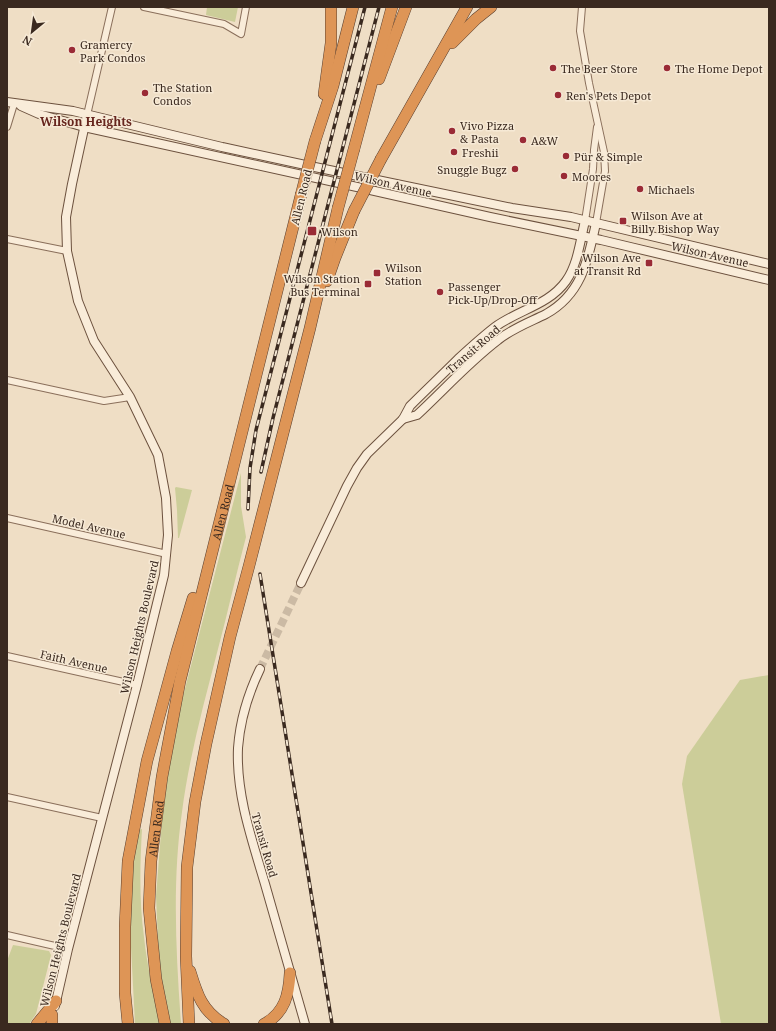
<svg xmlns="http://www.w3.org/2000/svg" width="776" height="1031" font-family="'Noto Serif',serif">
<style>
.green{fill:#cccd99}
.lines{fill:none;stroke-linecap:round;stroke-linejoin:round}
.secondary-tunnel{stroke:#cbbaa4;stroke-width:8;stroke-dasharray:8 4;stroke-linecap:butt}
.street-casing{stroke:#8a6f5b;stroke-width:8}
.secondary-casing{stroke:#6c513e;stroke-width:10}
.highway-casing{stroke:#583e2f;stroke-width:12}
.street{stroke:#f9ecd9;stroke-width:6}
.secondary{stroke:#f9ecd9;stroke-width:8}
.highway{stroke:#de9556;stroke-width:11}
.rail-casing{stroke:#3a291f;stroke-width:3.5}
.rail{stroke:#f6e9d5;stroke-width:2;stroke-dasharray:6;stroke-linecap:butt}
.highway-bridge-casing{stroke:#583e2f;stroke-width:12;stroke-linecap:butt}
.highway-bridge{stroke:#de9556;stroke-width:11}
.poi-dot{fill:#9a2b36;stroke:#f6e9d5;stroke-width:1.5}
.labels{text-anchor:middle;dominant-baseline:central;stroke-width:3;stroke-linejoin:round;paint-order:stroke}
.poi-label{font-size:11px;fill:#3a291f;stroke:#f6e9d5;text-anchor:start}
.street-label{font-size:11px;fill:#3a291f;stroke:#f6e9d5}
.neighbourhood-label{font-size:12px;font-weight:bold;fill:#67261e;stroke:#f6e9d5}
</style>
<rect width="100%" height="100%" fill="#efdec5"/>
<g class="green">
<path d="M207,7H238L235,22L206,15Z"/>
<path d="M241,473V506L246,537C236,574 228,612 218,649C204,703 189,757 182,812C172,882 176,953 181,1024H170L159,964L156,896L164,795L181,704Z"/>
<path d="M176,487L192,490L179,538H178L177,510L175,488Z"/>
<path d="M769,675V1024H721L682,784L687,756L740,680Z"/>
<path d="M142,829C140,865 139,901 144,937C147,966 154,995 161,1024H135L130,928L131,879L138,830Z"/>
<path d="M13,945L49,951L51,955L36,1014L29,1024H7V961Z"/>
</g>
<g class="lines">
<path class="secondary-tunnel" d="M260,669L301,583"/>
<defs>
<g id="street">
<path d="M144,7L224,24L241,34L246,7"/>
<path d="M582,7L580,31L589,83L604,152L605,171L596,223"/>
<path d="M87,115L112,7"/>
<path d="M7,127L14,104"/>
<path d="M585,221L593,169L594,150L597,127"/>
<path d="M7,239L67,251"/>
<path d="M7,380L104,401L130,397"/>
<path d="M7,518L167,554"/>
<path d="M7,656L137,685"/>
<path d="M7,797L102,818"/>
<path d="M7,935L68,949"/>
</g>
<g id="secondary">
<path d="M7,102L73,111L222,147L310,166L512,208L571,217L769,264"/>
<path d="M21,106L39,114L84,127L357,187L490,217L601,240L769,280"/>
<path d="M403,419L417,415C444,390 469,362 498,340C513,328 530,322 546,314C582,294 588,260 596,223"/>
<path d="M301,583L347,486L357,468L367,454L403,419L410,406C426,390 442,375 458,359C470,348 482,337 495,327C518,310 549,305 566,281C578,264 580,241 585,221"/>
<path d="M260,669C248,694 240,721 238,748C236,795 252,840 265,884C278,931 292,977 305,1024"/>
<path d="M55,1006L68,949L137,685L164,575L168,535L166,498L158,455L130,397L94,341L78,301L67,251L66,217L72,184L87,115"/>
</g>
<g id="highway">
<path d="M452,43L476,19L491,7"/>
<path d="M379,79L406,7"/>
<path d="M324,94L331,43V7"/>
<path d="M315,141L333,86L353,7"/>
<path d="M354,149L392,7"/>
<path d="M381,159L467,7"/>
<path d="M327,281L335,258L354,211"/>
<path d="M190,971C197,994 202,1011 224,1024"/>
<path d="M37,1024L56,1001"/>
<path d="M52,1024V1015"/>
<path d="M128,1024L125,993V927L128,861L147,761L177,651L193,598"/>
<path id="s1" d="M165,1024L156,979L149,908L151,861L162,777L180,681L301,195"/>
<path d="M189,1024L186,956L187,867L195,802L206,744L230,637L249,566L310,328L338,208"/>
<path d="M264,1024C285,1013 289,994 290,973"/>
</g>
</defs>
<use href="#street" class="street-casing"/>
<use href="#secondary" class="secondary-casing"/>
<use href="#highway" class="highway-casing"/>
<use href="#street" class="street"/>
<use href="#secondary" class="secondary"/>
<use href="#highway" class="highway"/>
<defs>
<g id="rail">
<path d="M261,472L273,418L379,7"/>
<path d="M248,509L250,468L256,430L365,7"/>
<path d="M260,574L332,1024"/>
</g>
</defs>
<use href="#rail" class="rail-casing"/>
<use href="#rail" class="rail"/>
<defs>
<g id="highway-bridge">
<path d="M301,195L315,141"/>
<path d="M338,208L354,149"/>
<path d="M354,211L381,159"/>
</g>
</defs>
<use href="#highway-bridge" class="highway-bridge-casing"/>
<use href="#highway-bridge" class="highway-bridge"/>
</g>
<g class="poi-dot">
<circle cx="72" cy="50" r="4"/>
<circle cx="553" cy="68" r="4"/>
<circle cx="667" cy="68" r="4"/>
<circle cx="145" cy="93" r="4"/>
<circle cx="558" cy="95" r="4"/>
<circle cx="452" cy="131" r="4"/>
<circle cx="523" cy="140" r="4"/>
<circle cx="454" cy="152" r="4"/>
<circle cx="566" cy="156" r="4"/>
<circle cx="515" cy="169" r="4"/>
<circle cx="564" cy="176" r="4"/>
<circle cx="640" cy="189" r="4"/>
<rect x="619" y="217" width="8" height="8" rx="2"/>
<rect x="307" y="226" width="10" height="10" rx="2"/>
<rect x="645" y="259" width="8" height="8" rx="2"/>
<rect x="373" y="269" width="8" height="8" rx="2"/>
<rect x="364" y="280" width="8" height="8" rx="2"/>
<circle cx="440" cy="292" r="4"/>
</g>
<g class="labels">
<g class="poi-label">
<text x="80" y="44">Gramercy<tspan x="80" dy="13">Park Condos</tspan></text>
<text x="561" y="68">The Beer Store</text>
<text x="675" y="68">The Home Depot</text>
<text x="153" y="87">The Station<tspan x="153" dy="13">Condos</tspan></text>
<text x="566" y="95">Ren's Pets Depot</text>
<text x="460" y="125">Vivo Pizza<tspan x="460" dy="13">&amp; Pasta</tspan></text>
<text x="531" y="140">A&amp;W</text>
<text x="462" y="152">Freshii</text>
<text x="574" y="156">Pür &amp; Simple</text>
<text x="507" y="169" text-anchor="end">Snuggle Bugz</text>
<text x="572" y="176">Moores</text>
<text x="648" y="189">Michaels</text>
<text x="631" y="215">Wilson Ave at<tspan x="631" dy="13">Billy Bishop Way</tspan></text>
<text x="321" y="231">Wilson</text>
<text x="641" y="257" text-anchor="end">Wilson Ave<tspan x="641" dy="13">at Transit Rd</tspan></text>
<text x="385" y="267">Wilson<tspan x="385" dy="13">Station</tspan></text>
<text x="360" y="278" text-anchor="end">Wilson Station<tspan x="360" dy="13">Bus Terminal</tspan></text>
<text x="448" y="286">Passenger<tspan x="448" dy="13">Pick-Up/Drop-Off</tspan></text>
</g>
<g class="street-label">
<text transform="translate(393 184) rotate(13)">Wilson Avenue</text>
<text transform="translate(301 197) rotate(-76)">Allen Road</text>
<text transform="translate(710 254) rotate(13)">Wilson Avenue</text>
<text transform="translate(473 349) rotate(-41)">Transit Road</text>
<text stroke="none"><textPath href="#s1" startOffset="521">Allen Road</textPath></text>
<text transform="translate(89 526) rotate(13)">Model Avenue</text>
<text transform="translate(139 627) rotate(-77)">Wilson Heights Boulevard</text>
<text transform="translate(74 661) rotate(13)">Faith Avenue</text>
<text stroke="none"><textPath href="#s1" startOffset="197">Allen Road</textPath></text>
<text transform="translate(265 845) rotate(74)">Transit Road</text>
<text transform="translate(60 940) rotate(-76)">Wilson Heights Boulevard</text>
</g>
<g class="neighbourhood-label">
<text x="86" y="121">Wilson Heights</text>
</g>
</g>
<rect width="776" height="1031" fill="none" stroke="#3a291f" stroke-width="16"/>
<g transform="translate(32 32) rotate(209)" stroke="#f6e9d5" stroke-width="3" paint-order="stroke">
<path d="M0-3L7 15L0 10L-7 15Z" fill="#3a291f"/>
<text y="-6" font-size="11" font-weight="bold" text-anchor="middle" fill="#3a291f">N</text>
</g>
</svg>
